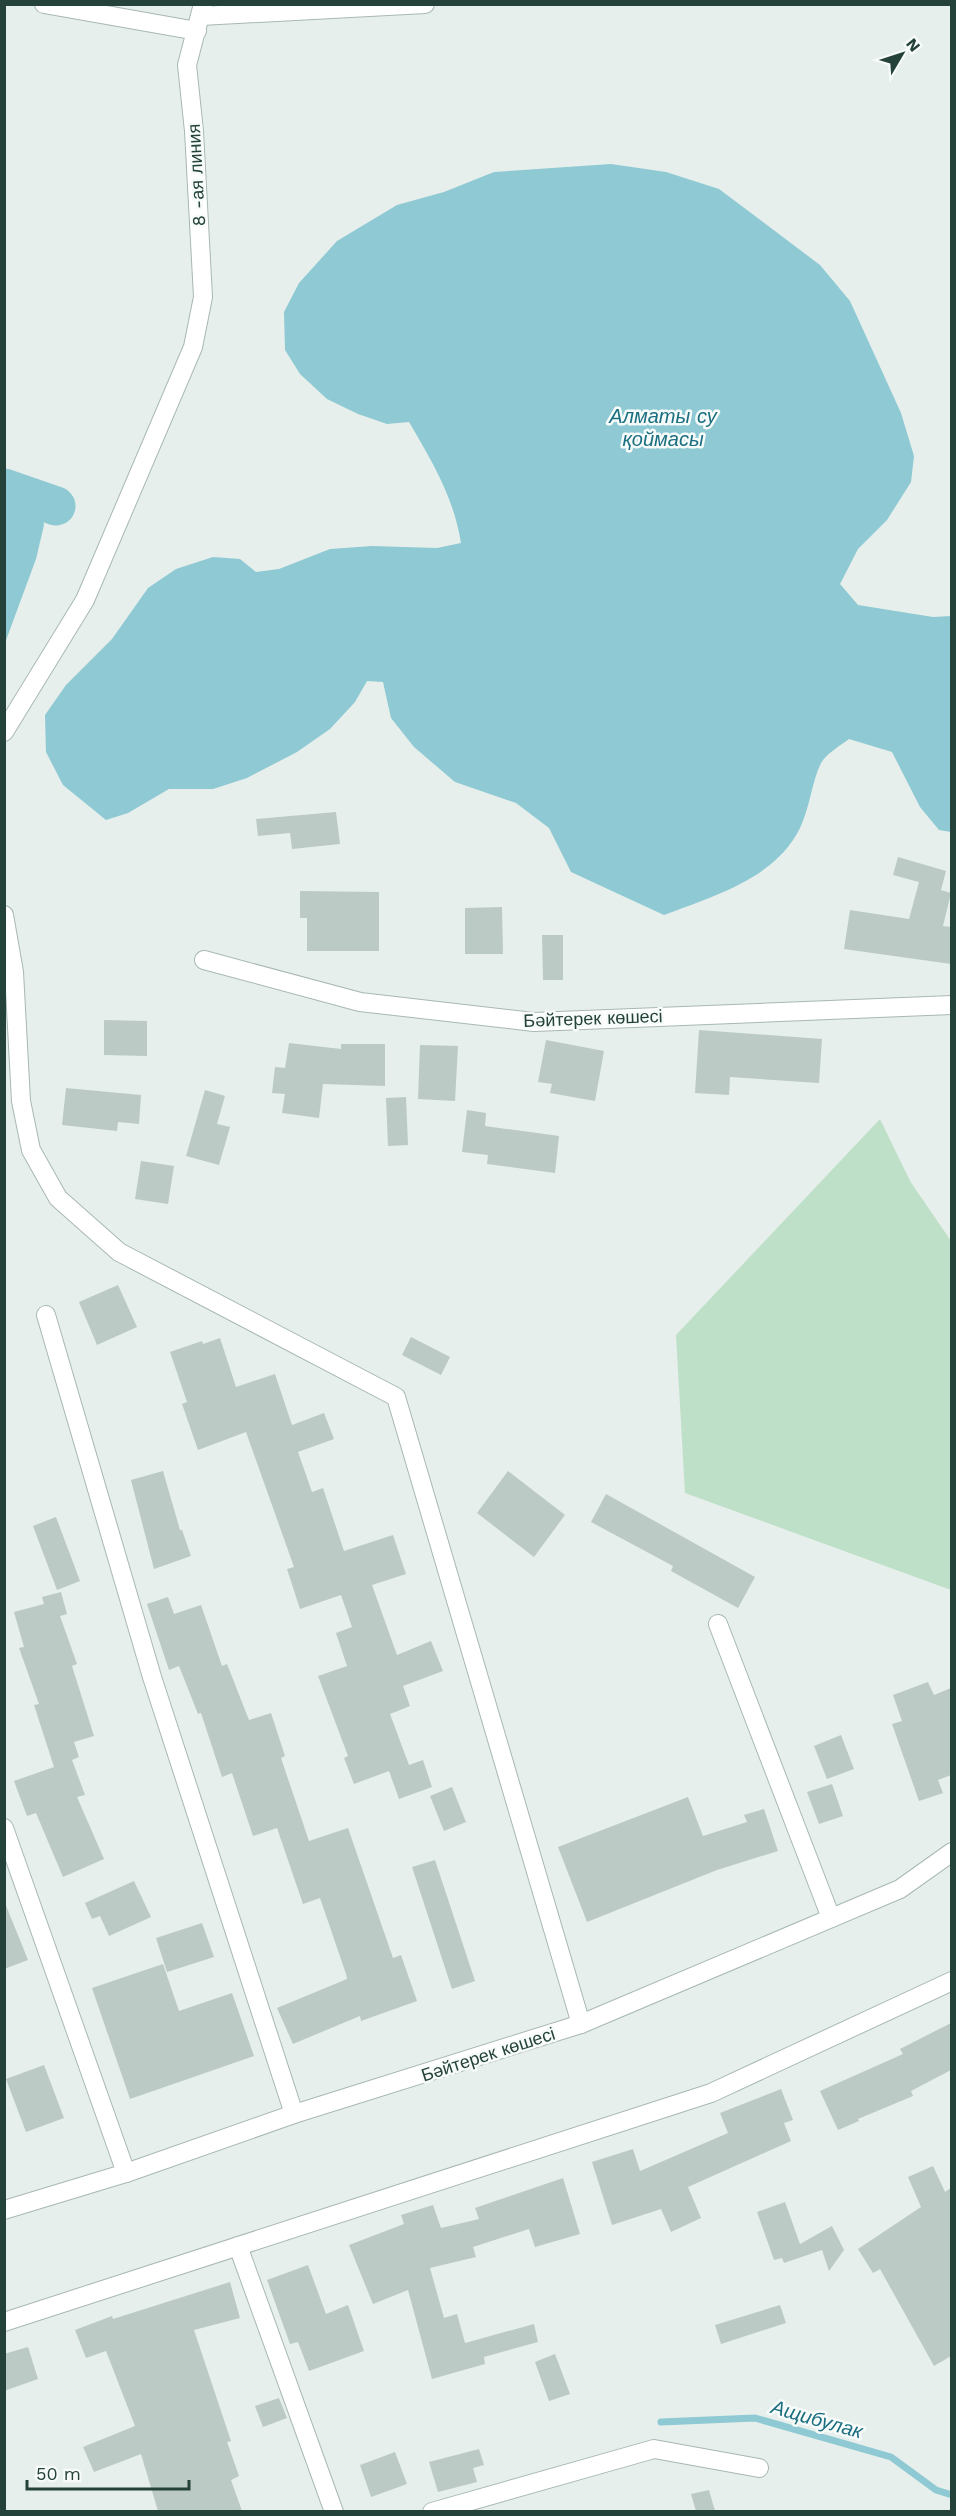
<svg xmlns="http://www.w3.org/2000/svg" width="956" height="2516" font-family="'Work Sans',sans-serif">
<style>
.green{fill:#bfe0c8}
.water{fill:#8ec9d4}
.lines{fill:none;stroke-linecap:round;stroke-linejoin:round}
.stream{stroke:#8ec9d4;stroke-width:7}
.river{stroke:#8ec9d4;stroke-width:39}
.building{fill:#bbcac4}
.minor-casing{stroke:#a8b8b2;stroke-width:20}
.minor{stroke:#fff;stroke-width:18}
.labels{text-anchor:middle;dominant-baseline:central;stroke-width:5;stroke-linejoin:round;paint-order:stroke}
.street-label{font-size:18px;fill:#24423a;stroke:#f7fbf9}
.water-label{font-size:20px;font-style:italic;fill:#1c6f80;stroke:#f7fbf9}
</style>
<rect width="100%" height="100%" fill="#e6efeb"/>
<path class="green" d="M880,1119L910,1181L951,1241V1590L685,1493L676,1335Z"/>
<g class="water">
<path d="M611,164L666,172L719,189L820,265L850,301L901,413L914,456L911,482L887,520L858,549L840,584L858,605L933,617L951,616V832L939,830L920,807L892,752L849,739C841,745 826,754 821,763C812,781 810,807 800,828C775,879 713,896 664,915L571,872L549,828L516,803L455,782L414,747L391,718L383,682L367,681L355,702L330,729L297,752L247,778L213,789H169L128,813L106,820L63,785L46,752L45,715L66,685L112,639L148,588L176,569L213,557L240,559L256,572L279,569L330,549L372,546L437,548L461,543C454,498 432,461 409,422L387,424L358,414L327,399L300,374L285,350L284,312L299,283L337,241L397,205L444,192L494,172Z"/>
<path d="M5,480L39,499L44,525L36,559L5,643Z"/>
</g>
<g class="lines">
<path class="stream" d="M661,2422L755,2418L891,2457L936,2490L952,2495"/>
<path class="river" d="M4,488L56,506"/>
</g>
<g class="building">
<path d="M336,812L340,844L292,849L290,833L258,836L256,819Z"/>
<path d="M898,857L946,871L941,890L951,893L943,926L951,927V964L844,949L850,910L909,919L919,882L893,875Z"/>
<path d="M300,891L379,892V951H307V918H300Z"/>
<path d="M502,907L503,954H465V908Z"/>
<path d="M542,935H563V980H543Z"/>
<path d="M104,1020L147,1021V1056L104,1055Z"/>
<path d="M699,1030L822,1039L819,1083L730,1077L729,1095L695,1093Z"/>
<path d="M546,1040L604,1051L595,1101L550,1093L552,1084L538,1082Z"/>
<path d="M289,1043L341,1049V1044H385V1086L323,1084L319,1118L282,1113L285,1094L272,1093L275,1067L285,1068Z"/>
<path d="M420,1045L458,1046L455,1101L418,1099Z"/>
<path d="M66,1088L141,1095L139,1124L118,1122L117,1131L62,1125Z"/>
<path d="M205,1090L225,1096L217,1124L230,1127L219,1165L186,1156Z"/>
<path d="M406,1097L408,1145L388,1146L386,1098Z"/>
<path d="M467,1110L486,1113L485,1126L559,1136L555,1173L487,1164L488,1155L462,1152Z"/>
<path d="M141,1161L174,1166L168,1204L135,1199Z"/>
<path d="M118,1285L137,1327L97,1345L79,1302Z"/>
<path d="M411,1337L450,1357L441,1375L402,1355Z"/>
<path d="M220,1338L236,1387L275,1374L292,1425L324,1413L334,1439L298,1452L312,1492L323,1488L344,1551L393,1535L406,1574L372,1585L397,1655L431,1641L443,1671L403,1686L410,1706L390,1714L409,1765L423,1760L432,1787L399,1799L389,1771L354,1784L344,1758L348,1756L318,1676L347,1666L336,1633L352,1627L341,1595L300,1609L287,1569L294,1567L246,1432L198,1450L182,1404L187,1402L170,1352L202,1341L203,1344Z"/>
<path d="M163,1471L180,1530H182L191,1556L154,1569L131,1480Z"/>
<path d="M508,1471L565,1515L534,1557L477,1513Z"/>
<path d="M606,1494L755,1577L738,1608L671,1571L673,1566L591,1522Z"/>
<path d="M56,1517L80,1581L57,1590L33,1526Z"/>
<path d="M61,1592L67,1614L60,1616L77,1664L72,1666L94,1736L74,1742L79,1757L72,1760L85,1795L77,1797L104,1859L63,1877L36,1813L27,1816L14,1781L54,1767L34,1705L39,1704L19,1648L24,1647L14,1612L44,1604L42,1597Z"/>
<path d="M168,1597L174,1614L201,1605L222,1666L227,1664L249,1720L271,1713L285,1756L281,1758L309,1841L348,1828L393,1958L401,1955L417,2001L361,2021L360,2016L293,2044L277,2008L347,1979L346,1974L320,1898L303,1904L277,1828L253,1836L232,1773L222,1777L201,1713L198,1714L179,1666L169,1670L147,1604Z"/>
<path d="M928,1682L934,1695L951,1688V1775L938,1780L943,1793L919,1801L892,1724L902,1721L893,1695Z"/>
<path d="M841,1735L854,1769L827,1779L814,1746Z"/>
<path d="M832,1784L843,1816L819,1824L807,1792Z"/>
<path d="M452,1787L466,1822L444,1831L430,1796Z"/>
<path d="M688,1797L703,1836L747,1822L744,1815L764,1809L778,1851L717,1870L587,1922L558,1847Z"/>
<path d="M435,1860L475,1981L452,1989L412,1867Z"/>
<path d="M134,1881L151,1917L109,1936L100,1916L92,1919L85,1903Z"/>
<path d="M5,1903L28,1960L4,1969V1904Z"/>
<path d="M202,1923L214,1957L167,1972L156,1938Z"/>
<path d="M163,1964L179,2011L232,1993L254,2056L130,2099L92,1988Z"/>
<path d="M951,2023V2070L911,2091L913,2096L858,2119L859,2121L838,2130L820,2091L903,2054L900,2049Z"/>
<path d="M44,2065L64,2118L26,2132L6,2079Z"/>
<path d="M781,2089L793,2120L784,2123L791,2141L688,2187L701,2218L671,2232L661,2209L612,2225L592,2162L633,2149L640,2171L728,2133L720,2113Z"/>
<path d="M933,2166L945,2192L951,2188V2356L934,2366L880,2269L873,2273L858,2249L921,2207L908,2177Z"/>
<path d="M563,2178L580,2234L535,2247L529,2229L473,2247L476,2257L430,2268L444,2318L457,2314L465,2343L534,2324L538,2342L484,2357L485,2364L432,2379L408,2290L373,2304L349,2245L404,2224L401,2215L433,2205L441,2228L479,2219L475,2208Z"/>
<path d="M785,2202L800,2244L832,2226L844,2250L829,2271L822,2250L784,2263L782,2258L774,2260L757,2212Z"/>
<path d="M308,2265L326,2314L348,2305L364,2351L309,2371L298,2342L290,2344L267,2280Z"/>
<path d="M230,2282L240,2318L194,2330L231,2441L227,2442L239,2476L231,2480L242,2511H158L141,2454L94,2472L83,2447L135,2426L106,2351L86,2358L75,2330L112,2316L113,2319Z"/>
<path d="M780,2305L786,2323L721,2344L715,2325Z"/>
<path d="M28,2347L38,2379L4,2391V2354Z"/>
<path d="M555,2354L570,2394L549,2401L535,2362Z"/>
<path d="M279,2398L287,2418L263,2427L255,2406Z"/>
<path d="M479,2449L484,2465L473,2468L477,2482L438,2492L429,2462Z"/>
<path d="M395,2452L407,2484L371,2497L360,2465Z"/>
<path d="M709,2490L715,2511H696L691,2494Z"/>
</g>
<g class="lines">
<defs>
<g id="minor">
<path d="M44,4L197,31"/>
<path d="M201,16L425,4"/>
<path d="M4,732L85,600L193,347L203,297L194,131L187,65L203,4"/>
<path d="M4,915L14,972L21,1101L31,1150L58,1198L119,1252L396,1397L581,2024"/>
<path d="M204,960L360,1002L534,1022L952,1005"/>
<path d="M46,1315L152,1677L294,2114"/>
<path d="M718,1624L831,1918"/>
<path d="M4,1828L126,2173"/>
<path d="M4,2210L126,2173L294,2114L581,2024L900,1889L952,1852"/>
<path d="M238,2246L334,2512"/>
<path d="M4,2322L711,2093L952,1981"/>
<path d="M432,2512L654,2449L759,2468"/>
</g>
</defs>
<use href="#minor" class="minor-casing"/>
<use href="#minor" class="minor"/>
</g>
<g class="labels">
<g class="street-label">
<text transform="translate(196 175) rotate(-93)">8 -ая линия</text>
<text transform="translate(593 1018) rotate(-2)">Бәйтерек көшесі</text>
<text transform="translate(488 2054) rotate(-18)">Бәйтерек көшесі</text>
</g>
<g class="water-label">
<text x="663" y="416">Алматы су<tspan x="663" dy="23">қоймасы</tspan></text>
<text transform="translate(817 2419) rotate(16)">Ащибулак</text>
</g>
</g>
<rect width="956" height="2516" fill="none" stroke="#24423a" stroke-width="12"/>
<g transform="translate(902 54) rotate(51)" stroke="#f7fbf9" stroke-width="4.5" paint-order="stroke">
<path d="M0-4.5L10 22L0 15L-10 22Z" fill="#24423a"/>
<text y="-9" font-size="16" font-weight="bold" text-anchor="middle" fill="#24423a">N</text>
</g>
<path d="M27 2480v9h162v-9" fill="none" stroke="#24423a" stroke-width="3"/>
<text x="36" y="2480" font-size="18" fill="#24423a" stroke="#f7fbf9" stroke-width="4.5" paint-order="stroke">50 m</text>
</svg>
